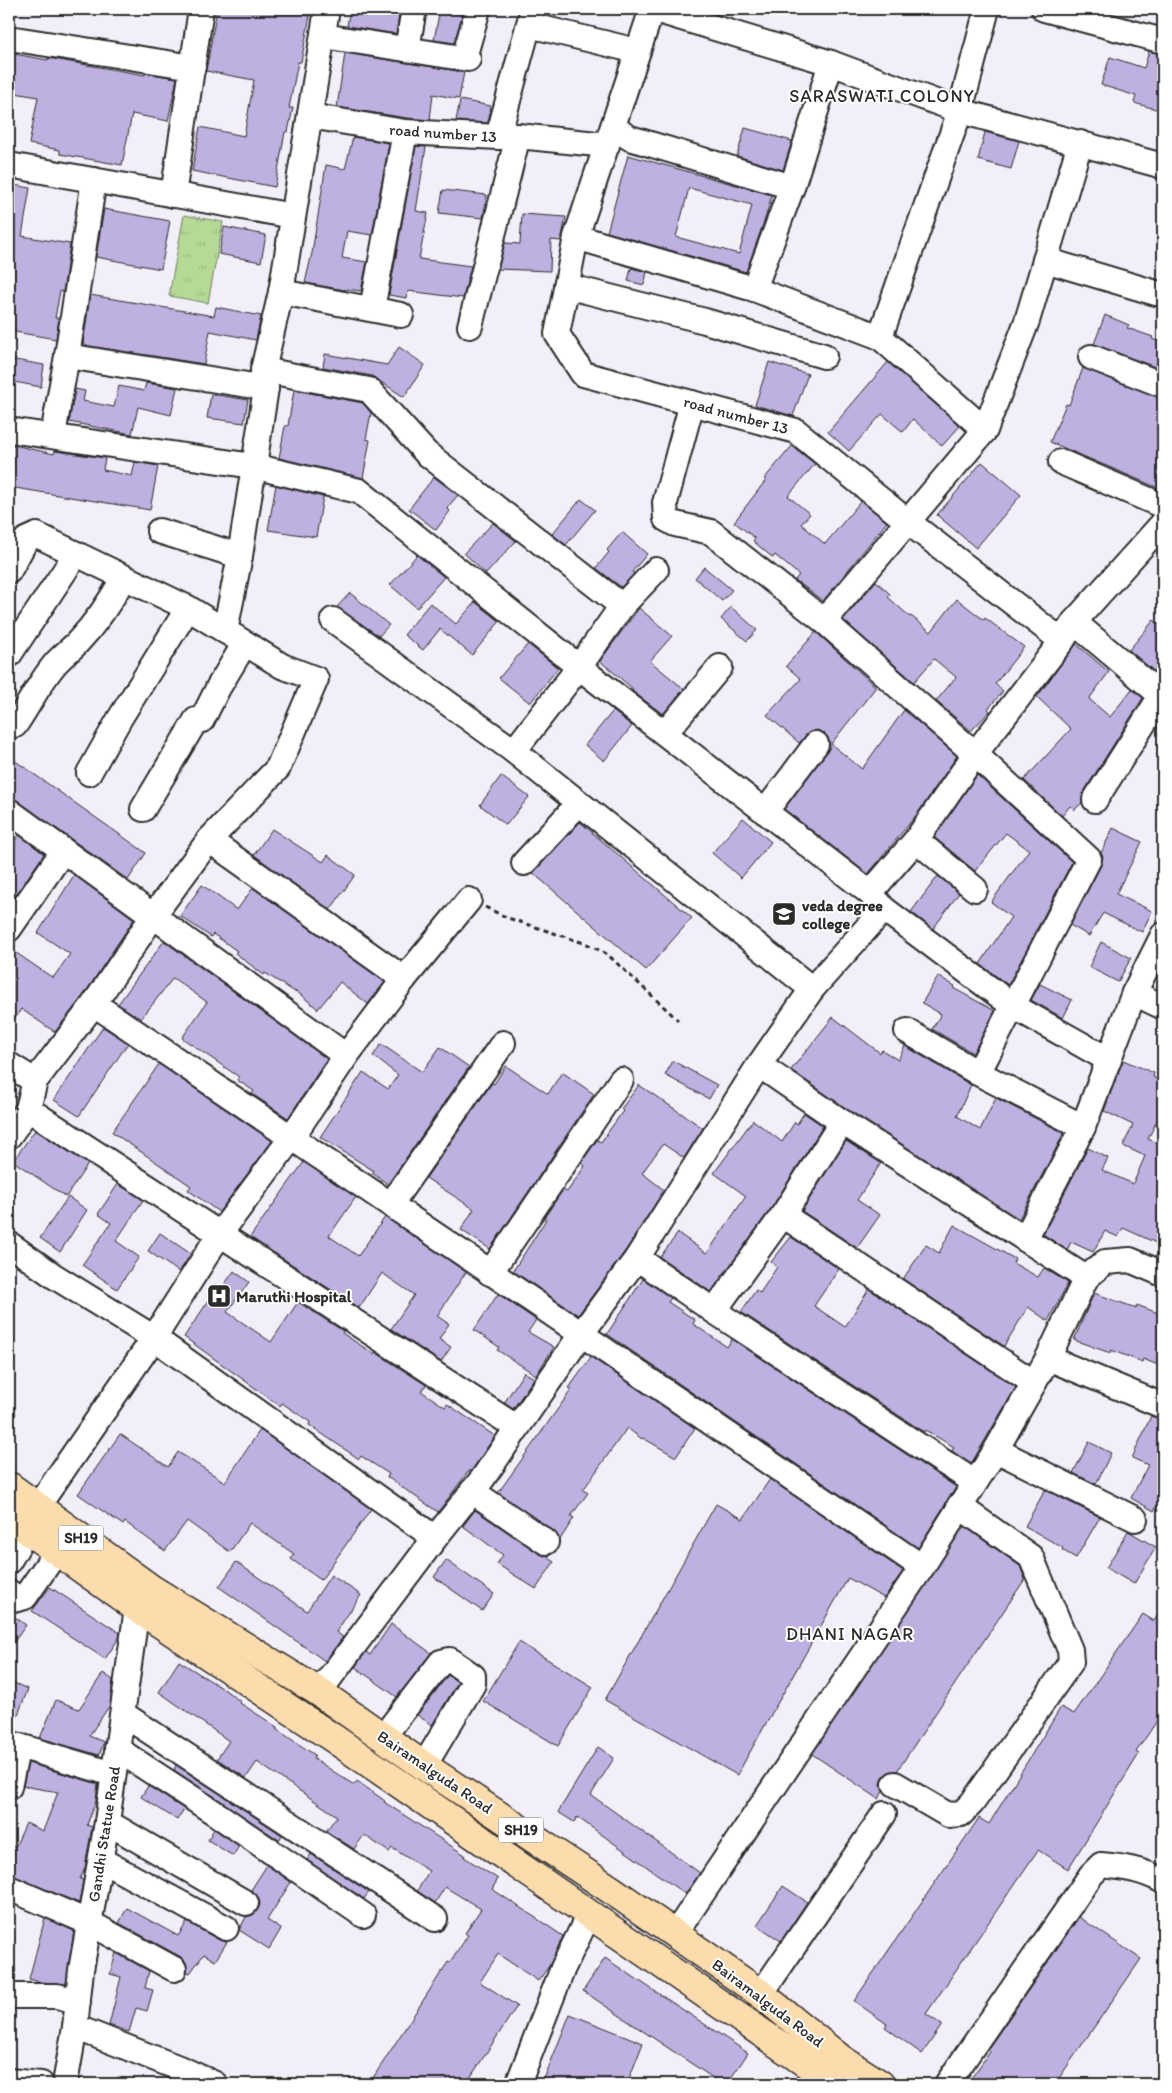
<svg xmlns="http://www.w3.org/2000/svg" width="1172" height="2093" font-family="Itim,sans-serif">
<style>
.grass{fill:url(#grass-tufts);stroke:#708260}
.building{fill:#beb0e0;stroke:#2b2b2b;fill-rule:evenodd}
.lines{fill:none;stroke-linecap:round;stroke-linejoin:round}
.minor-casing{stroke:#2b2b2b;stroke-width:28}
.major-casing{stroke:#2b2b2b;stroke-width:31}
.path{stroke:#2b2b2b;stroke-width:3;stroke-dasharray:5 4;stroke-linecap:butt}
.minor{stroke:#fff;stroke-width:24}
.major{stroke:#fcdcac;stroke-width:28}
.labels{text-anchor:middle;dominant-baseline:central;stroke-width:4;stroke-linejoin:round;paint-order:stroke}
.shield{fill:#fff;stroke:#6b6b6b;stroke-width:1}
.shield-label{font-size:15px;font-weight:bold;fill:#2b2b2b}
.street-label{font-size:16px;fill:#2b2b2b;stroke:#fff}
.poi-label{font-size:16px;font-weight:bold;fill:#2b2b2b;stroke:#fff;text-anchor:start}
.neighbourhood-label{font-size:18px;letter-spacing:1px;fill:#2b2b2b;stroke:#fff}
</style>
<defs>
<pattern id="grass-tufts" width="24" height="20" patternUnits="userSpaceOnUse" patternTransform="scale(1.25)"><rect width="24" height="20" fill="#b6da95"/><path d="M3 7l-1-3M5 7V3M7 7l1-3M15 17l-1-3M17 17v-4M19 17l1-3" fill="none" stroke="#9dbb81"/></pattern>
</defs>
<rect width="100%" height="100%" fill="#f2eff9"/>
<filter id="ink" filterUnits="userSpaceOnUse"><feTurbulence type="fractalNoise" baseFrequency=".02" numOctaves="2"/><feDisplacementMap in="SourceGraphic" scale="10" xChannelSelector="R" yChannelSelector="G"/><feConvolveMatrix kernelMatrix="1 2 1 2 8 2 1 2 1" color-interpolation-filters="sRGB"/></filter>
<g filter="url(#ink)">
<path class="grass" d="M184,215L223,222L208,303L169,296Z"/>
<g class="building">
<path d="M217,9H303L302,14L310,16L301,62H298L289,108H293L288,132H285L275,187L192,171L200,127L244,136L254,80L206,71Z"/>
<path d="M350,9H372L385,11V9H400L396,34L347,26Z"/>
<path d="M440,9H464L454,43L434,40Z"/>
<path d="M1149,51L1163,55V111L1134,103L1136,96L1101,85L1110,57L1144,68Z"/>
<path d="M345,53L464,72L459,99L433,94L430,120L407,118L337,107Z"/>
<path d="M14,54L48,60V58L76,63L145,75V73L177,78L168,121L132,114L122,165L60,154V150L29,144L38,97L9,92V55L14,56Z"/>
<path d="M460,100L491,106L488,123L456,121Z"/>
<path d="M745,128L792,141L783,170L737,156Z"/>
<path d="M985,132L1019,141L1011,169L978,160Z"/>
<path d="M353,137L389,143L372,235L347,231L342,258L367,262L361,291L346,289L345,290L305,283L312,253L326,165L345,169Z"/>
<path d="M416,146L426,147L416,211L428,213L419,259L471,266L463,298L408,291L407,298L389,295Z"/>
<path d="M628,155L772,195L765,219L746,272L607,232ZM689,188L752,205L739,254L676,237Z"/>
<path d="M9,184L30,188L22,236L70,244L63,292L60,291L55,318H59L56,339L9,331Z"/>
<path d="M443,190L487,195L483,218L439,213Z"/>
<path d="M104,209L170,221L161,269L96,257Z"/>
<path d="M522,214L566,217L561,241L551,240L550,271L498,269L505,243L520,244Z"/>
<path d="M224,227L266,235L261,262L219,254Z"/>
<path d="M631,268L647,272L644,285L628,281Z"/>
<path d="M90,295L214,316L216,307L261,316L256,340L210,331L204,364L83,345Z"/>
<path d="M1105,315L1129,325L1127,328L1153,337L1152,339L1163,343V370L1094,344Z"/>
<path d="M399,347L425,365L404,397L372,376L323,367L325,354L387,365Z"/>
<path d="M9,359L44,365L41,387L9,381Z"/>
<path d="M769,362L808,374L793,416L755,405Z"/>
<path d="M888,362L960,426L942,446L913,419L903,432L882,414L849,451L828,432Z"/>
<path d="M1083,368L1163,398V490L1050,442L1066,404L1069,405Z"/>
<path d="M146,383L177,388L171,415L138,407L132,434L69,422L75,389L85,391L83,401L114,407L119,386L144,391Z"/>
<path d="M294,390L363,403L371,413L366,439L370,440L363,478L279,458L285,426H288Z"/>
<path d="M211,394L248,400L244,423L207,418Z"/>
<path d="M9,444L54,454L55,451L105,458L103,470L132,476L135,462L158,466L150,510L9,487Z"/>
<path d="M792,446L815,464L788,496L810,514L801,524L825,544L861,501L887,522L823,601L795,580L799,575L775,555L773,558L753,541L755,538L734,522L766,480L764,479Z"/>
<path d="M982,462L1021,495L976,548L937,515Z"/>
<path d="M434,477L458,495L447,508L450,511L436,530L409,509Z"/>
<path d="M276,485L323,497L316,537L268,530Z"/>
<path d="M581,499L595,510L566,545L552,534Z"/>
<path d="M493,523L516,541L486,574L464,553Z"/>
<path d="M622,532L647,554L632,572L634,573L633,575L621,587L596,568L609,552L607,550Z"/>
<path d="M417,555L444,577L417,608L390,585Z"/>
<path d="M704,567L732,590L722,601L695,578Z"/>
<path d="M876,581L890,594L888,597L910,617L911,616L931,632L957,599L984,620L985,618L1024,647L995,684L1003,691L988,709L990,711L971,731L936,701L956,677L934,659L914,682L843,620Z"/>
<path d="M350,593L389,625L379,636L337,607Z"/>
<path d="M475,602L500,621L472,655L440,629L423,650L404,635L430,603L456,624Z"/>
<path d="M731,607L757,630L747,641L721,619Z"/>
<path d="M639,608L672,636L650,661L684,689L663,714L632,691L633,689L600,661Z"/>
<path d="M1154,620L1163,628V679L1129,650Z"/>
<path d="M816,632L876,687L831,744L862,769L904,710L957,756L918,813L868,874L784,809L827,752L830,746L828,738L824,733L817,730L810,732L799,743L767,715L801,679L786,666Z"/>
<path d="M528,644L558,668L530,703L499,678Z"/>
<path d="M1076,644L1109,672L1089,699L1110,717L1132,689L1143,698L1083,793L1082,803L1074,810L1070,806L1062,816L1024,780L1071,729L1037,697Z"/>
<path d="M613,711L632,726L604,761L585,745Z"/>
<path d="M14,760L146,853L128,880L17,800L9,798V768Z"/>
<path d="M977,775L1072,862L1038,927L1031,937L1033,938L1008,985L980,964L1011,917L991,902L1029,850L1006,833L975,871L934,837Z"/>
<path d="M501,776L529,797L506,825L480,805Z"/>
<path d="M743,818L771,842L741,878L712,853Z"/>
<path d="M580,822L692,918L646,970L533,873Z"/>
<path d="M1113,828L1142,842L1116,894L1152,911L1142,932L1103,913L1089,936L1070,925L1101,865L1103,857L1101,853Z"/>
<path d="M272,829L323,862L328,855L355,875L330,910L254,855Z"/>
<path d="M19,835L44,854L9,905V849Z"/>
<path d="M74,875L134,919L83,996L55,1032L21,1009L9,1028V948L53,978L70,954L38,933Z"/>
<path d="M938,876L959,893L933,929L911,912Z"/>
<path d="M202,885L237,910L253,888L385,982L368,1004L340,982L318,1009L296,991L295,992L265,973L264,975L235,953L237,951L213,934L211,937L180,916Z"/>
<path d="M164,941L327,1059L288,1118L252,1094L254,1091L237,1080L239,1077L182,1038L207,1002L173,978L141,1019L118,1004Z"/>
<path d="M1101,942L1131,958L1118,982L1089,967Z"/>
<path d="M938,976L955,986L953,988L995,1011L973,1053L932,1029L941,1014L922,1003Z"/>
<path d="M1040,984L1072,1000L1063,1018L1031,1000Z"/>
<path d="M833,1017L880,1053L882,1050L898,1060L905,1046L971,1085L957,1116L980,1130L996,1098L1064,1133L1019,1219L850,1111L791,1070Z"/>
<path d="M103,1027L128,1043L79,1116L54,1100Z"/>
<path d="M381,1044L422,1072L440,1047L469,1067L388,1184L372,1173L374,1171L320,1137L363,1072L388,1089L398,1075L373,1056Z"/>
<path d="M1123,1060L1154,1073L1153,1077L1163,1082V1108L1148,1139L1163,1145V1246L1123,1228L1118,1237L1105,1231L1093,1252L1071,1242L1067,1250L1043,1234L1088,1148L1108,1158L1102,1170L1133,1184L1145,1156L1123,1146L1133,1125L1104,1111Z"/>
<path d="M673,1061L717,1085L709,1099L665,1075Z"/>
<path d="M159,1064L272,1141L219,1212L188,1190L191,1186L112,1132Z"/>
<path d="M506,1066L548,1094L562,1072L594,1094L490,1249L461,1230L474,1209L426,1178L492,1083L494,1084Z"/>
<path d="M639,1085L703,1128L684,1158L663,1144L642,1173L664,1190L626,1250L578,1315L513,1271L545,1221V1216L563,1190L567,1192L585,1166L581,1163L597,1140L601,1142L623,1111L621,1109Z"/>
<path d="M804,1113L823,1126L772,1207L711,1292L660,1257L678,1233L706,1253L708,1252L746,1196L714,1173L753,1120L782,1142L795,1122L797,1124Z"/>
<path d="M35,1130L88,1164L66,1197L13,1161Z"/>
<path d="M846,1141L881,1163L857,1200L880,1215L857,1248L802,1211Z"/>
<path d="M304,1162L356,1197L329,1236L358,1256L385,1217L466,1272L437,1316L449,1324L439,1339L451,1347L441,1362L391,1329L414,1295L382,1273L359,1308L250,1237Z"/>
<path d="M118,1184L143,1200L116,1241L139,1257L117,1289L82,1265L111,1223L98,1214Z"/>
<path d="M68,1197L87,1210L60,1252L40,1238Z"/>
<path d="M954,1225L1015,1259L1013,1263L1038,1277L1044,1268L1068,1283L1048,1321L1028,1307L1004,1346L903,1279L926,1245L939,1253Z"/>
<path d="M160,1233L191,1254L179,1272L148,1251Z"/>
<path d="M791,1237L839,1269L814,1306L845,1327L869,1289L1016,1387L971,1464L952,1451L954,1447L925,1430L924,1432L741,1312L756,1290L760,1293L777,1267L771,1262Z"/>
<path d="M234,1271L249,1282L227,1312L271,1342L298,1302L343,1331L342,1333L374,1354L375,1352L426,1385L421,1391L445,1407L447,1404L495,1436L472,1470L468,1472L438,1512L387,1477L389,1474L361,1456L359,1459L309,1425L310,1422L282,1403L280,1406L184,1337L209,1300L212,1302Z"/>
<path d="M643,1279L671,1298L668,1302L695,1320L693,1324L727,1347L732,1339L956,1487L918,1548L607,1334Z"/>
<path d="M1094,1293L1136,1308L1137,1305L1163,1315V1367L1143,1359L1142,1362L1111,1350L1110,1353L1074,1340Z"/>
<path d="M498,1294L536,1320L528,1332L554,1347L536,1375L497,1350L499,1347L474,1330Z"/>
<path d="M591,1357L695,1428L676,1457L643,1438L642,1439L627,1428L583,1490L588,1493L571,1516L574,1518L559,1541L554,1531L498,1493L572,1389L569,1388Z"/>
<path d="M524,1372L534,1378L513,1409L504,1403Z"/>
<path d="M1151,1416L1163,1420V1493L1154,1511L1131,1498L1148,1465L1132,1458Z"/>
<path d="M260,1430L371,1509L321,1580L291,1559L294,1554L250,1523L230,1552L187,1521L165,1551L125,1522L123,1525L78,1494L120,1434L168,1467L178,1452L225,1482Z"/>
<path d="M1089,1442L1111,1453L1096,1484L1073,1473Z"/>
<path d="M770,1479L903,1571L884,1598L848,1578L737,1775L605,1700L716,1504L743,1519Z"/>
<path d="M1045,1490L1100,1517L1076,1558L1062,1550L1063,1548L1025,1526Z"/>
<path d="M475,1510L538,1553L544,1556L550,1555L548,1558L554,1562L536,1589L497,1564L503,1555L463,1526Z"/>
<path d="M964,1526L1020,1566L1025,1579L897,1771L889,1772L883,1777L881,1784L883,1791L879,1799L812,1754Z"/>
<path d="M1128,1531L1156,1547L1134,1584L1106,1568Z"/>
<path d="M446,1560L494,1594L482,1611L434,1577Z"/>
<path d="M236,1562L307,1611L331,1575L361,1595L336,1632L343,1637L325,1661L219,1587Z"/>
<path d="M50,1587L120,1633L119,1638L105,1659L32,1611Z"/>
<path d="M1163,1607V1712L1136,1752L1139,1754L1068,1869L1038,1850L926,2014L942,2025L922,2054L885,2027L887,2024L854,2001L979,1818L989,1824L1061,1707L1074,1714L1143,1614L1154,1621Z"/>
<path d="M9,1613L26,1625L9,1649Z"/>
<path d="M391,1624L431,1653L397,1697L355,1667L366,1652L370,1655Z"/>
<path d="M519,1642L593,1687L558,1746L483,1701Z"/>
<path d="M179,1661L225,1690L241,1702L240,1703L277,1727L276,1729L315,1755L313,1758L354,1785L357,1781L385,1801L384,1802L465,1855L464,1857L498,1879L492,1889L563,1936L550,1965L538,1981L498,1954L480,1982L517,2006L466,2084H369L448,1962L450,1963L468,1935L465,1933L481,1909L445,1887L435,1903L417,1891L429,1871L392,1848L389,1852L364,1835L354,1849L326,1831L337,1816L257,1762L246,1778L217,1759L229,1741L159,1692Z"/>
<path d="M103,1673L113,1680L110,1705L89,1736L104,1742L99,1755L40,1738L56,1700L79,1709Z"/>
<path d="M448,1675L458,1682L432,1725L417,1715Z"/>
<path d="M9,1681L28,1689L12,1730H9Z"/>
<path d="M598,1747L614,1758L591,1795L700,1873L685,1894L577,1817L574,1822L558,1812Z"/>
<path d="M28,1763L98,1784L96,1800L87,1825L92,1827L85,1868L80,1879L83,1880L79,1903L9,1874V1844L15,1847L26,1823L43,1831L58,1792L23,1786Z"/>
<path d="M176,1765L282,1835L279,1840L174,1770Z"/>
<path d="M148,1786L184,1809L177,1820L141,1797Z"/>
<path d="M214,1829L239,1846L233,1856L208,1840Z"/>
<path d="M311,1854L369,1892L364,1899L307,1860Z"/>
<path d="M267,1865L291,1882L267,1920L281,1929L269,1949L239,1930L246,1917L253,1915L258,1909L260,1904L258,1897L251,1890Z"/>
<path d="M783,1886L807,1902L781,1941L757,1925Z"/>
<path d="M127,1908L178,1936L187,1922L219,1940L227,1942L215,1961L204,1954L190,1973L187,1972L186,1962L181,1957L119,1923Z"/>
<path d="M1079,1917L1141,1959L1055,2084H967L990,2052L987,2050Z"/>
<path d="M45,1918L74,1931L66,1984L40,1982L29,1979Z"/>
<path d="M116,1953L149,1971L145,1988L153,1990L147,2011L136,2008L129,2032L109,2025L121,1977L110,1974Z"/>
<path d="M605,1958L748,2053L727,2084H722L583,1991Z"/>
<path d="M570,2014L643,2043L627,2084H542Z"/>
</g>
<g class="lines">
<defs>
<g id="minor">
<path d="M652,9L576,237L557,334L583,374L796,431L907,521L1062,641"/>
<path d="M652,9L831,63L960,111L1163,166"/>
<path d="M1044,9L1163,41"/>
<path d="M529,25L637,51"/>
<path d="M323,36L468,59"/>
<path d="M9,38L193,67"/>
<path d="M407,49L414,9"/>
<path d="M464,58L478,9"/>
<path d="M310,116L405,132L498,137L518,136L607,145"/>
<path d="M614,128L630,138L792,187"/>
<path d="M498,137L533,9"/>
<path d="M9,165L293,216"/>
<path d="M173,195L201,9"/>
<path d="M576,237L754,289L880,337L985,430"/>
<path d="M1045,260L1156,293"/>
<path d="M566,286L705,321L824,356"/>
<path d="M754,289L792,187L831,63"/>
<path d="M281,292L401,315"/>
<path d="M372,309L405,132"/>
<path d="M470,326L518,136"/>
<path d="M880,337L960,111L987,9"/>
<path d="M67,356L266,388"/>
<path d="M1091,357L1163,385"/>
<path d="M263,370L369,390L426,453L622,606"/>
<path d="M692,403L665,503L666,519L675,524L711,532L824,621L975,754L1089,859L978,1073L1083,1127"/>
<path d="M9,430L253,466L359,491L579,667L870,893L884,909L1013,1006L1109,1060"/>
<path d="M53,435L67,356L94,180"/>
<path d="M1061,462L1163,506"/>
<path d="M159,531L240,556"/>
<path d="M9,571L26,540L37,535L188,608L282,666L316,679L278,768L209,840L153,916L94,1004L35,1081L28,1109L9,1136"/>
<path d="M333,620L514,751L812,989"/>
<path d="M824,621L985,430L1027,321L1080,143"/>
<path d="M1074,622L1163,697"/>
<path d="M225,631L240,556L266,388L263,370L281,292L327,9"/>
<path d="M9,655L76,554"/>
<path d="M15,725C29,705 39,683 55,664C62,656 70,650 77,643C96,623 111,601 124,577"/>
<path d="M665,733L720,667"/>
<path d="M514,751L579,667L622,606L656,570"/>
<path d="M89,773L120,718L188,608"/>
<path d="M1095,800L1161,696"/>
<path d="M143,809L196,720H202L218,688L245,643"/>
<path d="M9,811L346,1056"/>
<path d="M765,812L816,744"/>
<path d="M209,840L404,979"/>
<path d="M916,840L975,889"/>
<path d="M524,863L579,803"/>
<path d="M870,893L916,840L975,754L1062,641L1074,622L1163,523"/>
<path d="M9,929L63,851"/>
<path d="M1134,993L1163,1007"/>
<path d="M94,1004C371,1190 647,1378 922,1567"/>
<path d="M907,1031L978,1073"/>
<path d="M9,1065L35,1081"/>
<path d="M759,1065L842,1122L783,1215"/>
<path d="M28,1109L516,1427"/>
<path d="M842,1122L1086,1278"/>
<path d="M391,1204L503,1043"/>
<path d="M1025,1239L1083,1127L1134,993L1163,935"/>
<path d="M9,1244L54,1276L154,1338L435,1538"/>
<path d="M637,1258L714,1311L974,1482"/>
<path d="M490,1273L621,1080"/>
<path d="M1163,1274L1130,1260L1105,1262L1086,1278L1048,1358L1163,1406"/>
<path d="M714,1311L783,1215L1034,1383"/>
<path d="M996,1450L1135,1519"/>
<path d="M472,1491L546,1542"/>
<path d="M38,1506L154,1338L219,1235L292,1137L346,1056L404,979L469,900"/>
<path d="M9,1561L27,1530"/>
<path d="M9,1592L18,1599L25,1597L57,1551"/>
<path d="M319,1692L435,1538L483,1478L582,1333L637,1258L759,1065L812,989L884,909"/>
<path d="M123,1714L435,1919"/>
<path d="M383,1737L441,1662L450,1660L473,1676V1684L424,1766"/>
<path d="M9,1743L113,1774"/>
<path d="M117,1749L218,1815L363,1915"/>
<path d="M895,1784L948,1815L961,1814L972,1803L1071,1662L1070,1650L1031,1557L959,1506"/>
<path d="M9,1787L18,1746"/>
<path d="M107,1822L246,1903"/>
<path d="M101,1860L226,1928"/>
<path d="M9,1888L90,1923L174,1969"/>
<path d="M675,1934L922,1567L996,1450L1048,1358"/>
<path d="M761,1994L884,1814"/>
<path d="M9,1996H57L78,2001"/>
<path d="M75,2027L184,2070L215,2084"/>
<path d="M9,2081L41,2084"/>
<path d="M65,2084L75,2027L81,1970L107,1822L137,1608L148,1596"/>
<path d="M518,2084L563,1968L589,1914"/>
<path d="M947,2084L1091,1875L1101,1865C1124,1867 1143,1870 1163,1881"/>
</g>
<g id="major">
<path d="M9,1486L153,1590L319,1692L424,1766L613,1891L761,1994L841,2059L880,2084"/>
<path d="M9,1517L137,1608L333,1738L836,2084"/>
</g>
</defs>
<use href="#minor" class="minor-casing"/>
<use href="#major" class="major-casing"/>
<path class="path" d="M485,907L508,918L587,944L607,954L678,1020"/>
<use href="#minor" class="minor"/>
<use href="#major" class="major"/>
</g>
</g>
<defs>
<symbol id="university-square" viewBox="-11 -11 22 22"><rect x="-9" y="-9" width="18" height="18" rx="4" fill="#2b2b2b" stroke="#fff"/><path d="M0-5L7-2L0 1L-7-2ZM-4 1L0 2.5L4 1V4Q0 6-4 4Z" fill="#fff"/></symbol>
<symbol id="hospital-square" viewBox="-11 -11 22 22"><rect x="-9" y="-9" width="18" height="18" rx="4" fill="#2b2b2b" stroke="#fff"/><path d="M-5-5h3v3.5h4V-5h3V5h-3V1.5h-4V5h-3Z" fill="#fff"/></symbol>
</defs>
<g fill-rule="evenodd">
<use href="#university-square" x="770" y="900" width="28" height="28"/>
<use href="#hospital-square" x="205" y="1282" width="28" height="28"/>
</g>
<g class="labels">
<g class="shield">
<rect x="58.5" y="1525.5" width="45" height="25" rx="4"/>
<rect x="498.5" y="1817.5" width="45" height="25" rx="4"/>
</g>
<g class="shield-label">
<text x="81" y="1538">SH19</text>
<text x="521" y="1830">SH19</text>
</g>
<g class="street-label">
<text transform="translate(443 133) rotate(4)">road number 13</text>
<text transform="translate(736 415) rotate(15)">road number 13</text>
<text transform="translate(435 1772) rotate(34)">Bairamalguda Road</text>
<text transform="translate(104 1834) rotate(-81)">Gandhi Statue Road</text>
<text transform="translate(768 2003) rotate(37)">Bairamalguda Road</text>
</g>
<g class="poi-label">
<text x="802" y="905">veda degree<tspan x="802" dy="18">college</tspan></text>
<text x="236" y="1296">Maruthi Hospital</text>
</g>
<g class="neighbourhood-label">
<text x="882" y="96">SARASWATI COLONY</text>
<text x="850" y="1634">DHANI NAGAR</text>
</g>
</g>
<rect width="1172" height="2093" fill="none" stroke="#fff" stroke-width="30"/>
<rect x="15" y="15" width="1142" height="2063" fill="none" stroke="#2b2b2b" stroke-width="2" filter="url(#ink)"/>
</svg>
